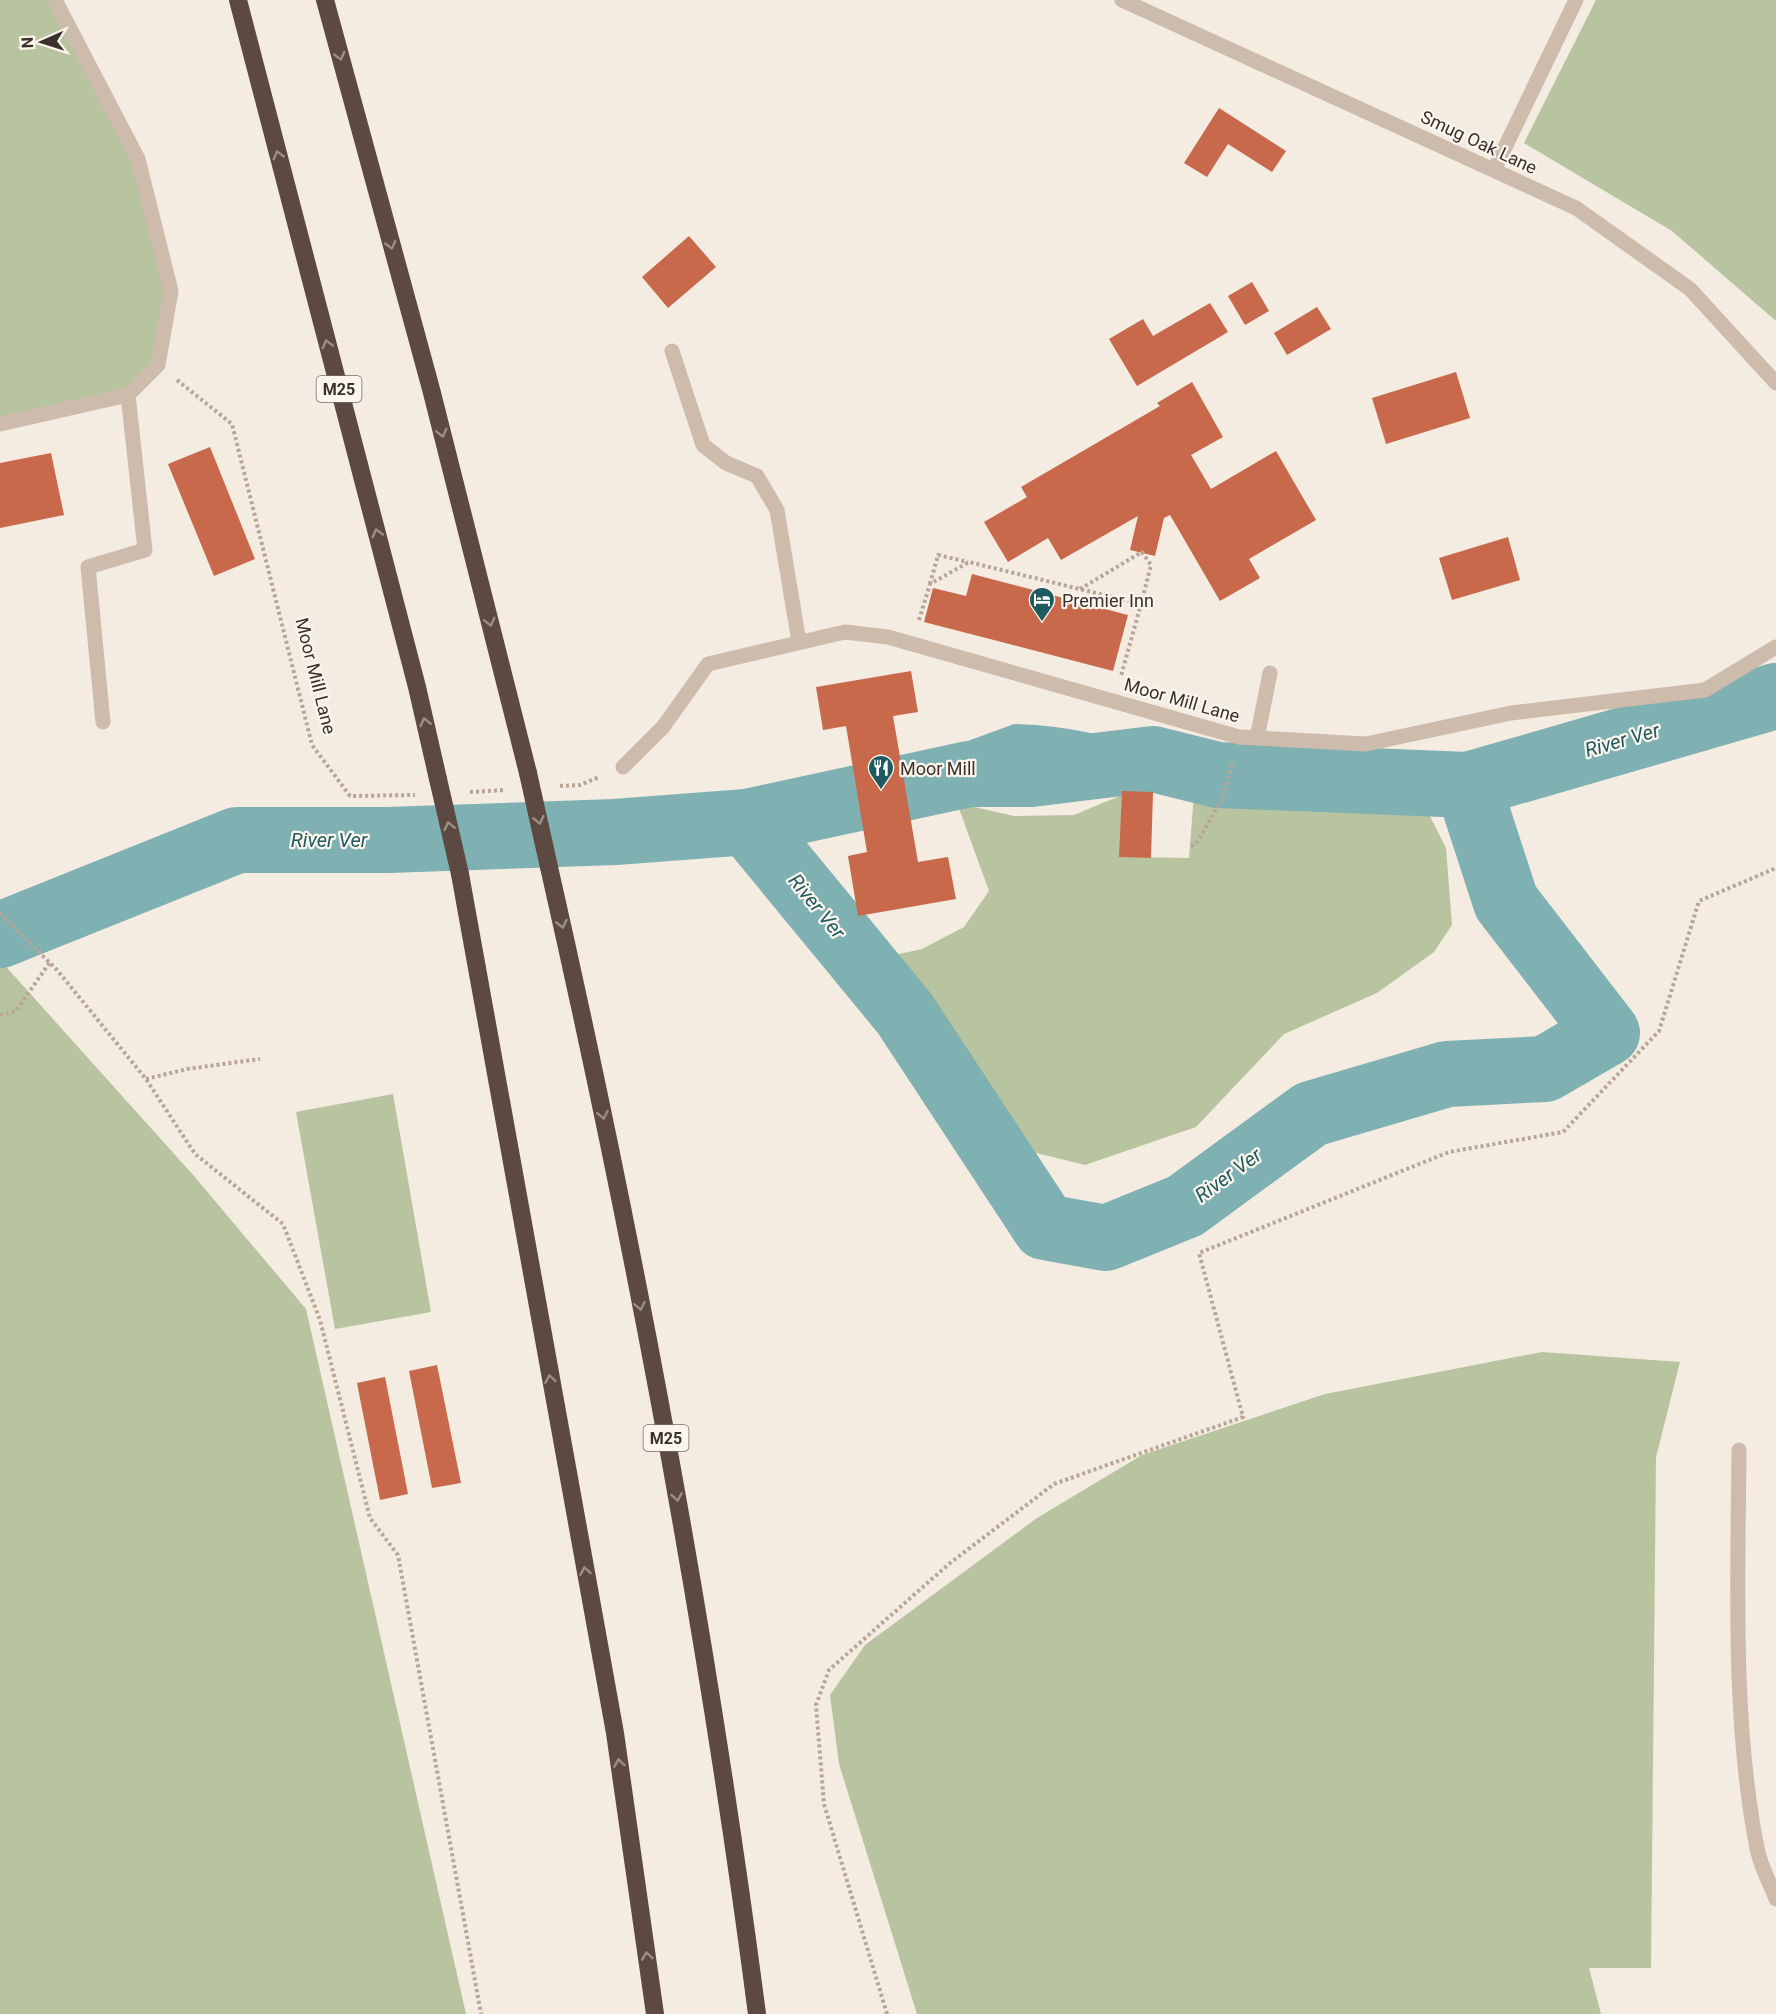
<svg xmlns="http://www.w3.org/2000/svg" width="1776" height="2014" font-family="Roboto,sans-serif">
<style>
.green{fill:#b8c4a0}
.water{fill:#7fb0b2}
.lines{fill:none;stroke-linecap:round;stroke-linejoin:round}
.river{stroke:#7fb0b2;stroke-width:66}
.building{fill:#c8694b}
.path{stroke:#b9a596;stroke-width:4;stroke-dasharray:3 3;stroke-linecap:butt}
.service{stroke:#cdbbac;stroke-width:15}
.tertiary{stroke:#cdbbac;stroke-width:15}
.motorway{stroke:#5c4a42;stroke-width:18}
.motorway-bridge{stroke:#5c4a42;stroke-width:18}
.oneway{stroke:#9c8e87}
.labels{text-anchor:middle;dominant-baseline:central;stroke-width:4.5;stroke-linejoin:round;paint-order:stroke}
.shield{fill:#fbf5ee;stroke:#756b66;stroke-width:1.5}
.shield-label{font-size:16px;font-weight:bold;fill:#3b302b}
.street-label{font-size:18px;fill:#3b302b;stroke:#fbf5ee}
.poi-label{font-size:18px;fill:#3b302b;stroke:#fbf5ee;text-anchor:start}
.water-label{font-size:20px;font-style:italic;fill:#1f5a5e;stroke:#fbf5ee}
</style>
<rect width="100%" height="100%" fill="#f4ebe1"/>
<g class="green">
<path d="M0,0H55L138,159L171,291L158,365L128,395L0,424Z"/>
<path d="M1596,0H1776V321L1672,231L1524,143Z"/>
<path d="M1194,794H1419L1446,848L1452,925L1434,952L1377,993L1284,1034L1196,1127L1085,1165L1008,1146L952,1067L890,956L922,949L964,927L989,891L957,803L1014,816L1074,815L1122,795L1120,857L1189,858Z"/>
<path d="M0,960L194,1176L306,1309L466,2014H0Z"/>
<path d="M393,1094L431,1312L335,1329L296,1112Z"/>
<path d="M1542,1352L1680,1362L1656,1457L1651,1968H1589L1601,2014H917L839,1764L830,1695L865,1645L1037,1518L1142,1455L1325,1394Z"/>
</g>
<path class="water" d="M1014,724C1066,725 1114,737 1163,752L1159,775L1132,777L1114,787L1065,801H1008L945,792L938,752Z"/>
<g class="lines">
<g class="river">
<path d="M747,822L969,774H1031L1153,759L1218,775L1468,785L1776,696"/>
<path d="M0,935L237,840H388L615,832L747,822L905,1014L1045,1227L1106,1238L1185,1206L1311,1114L1447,1074L1545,1069L1607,1033L1506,902L1468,785"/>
</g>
</g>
<g class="building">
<path d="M1219,108L1286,151L1272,172L1228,144L1207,177L1184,163Z"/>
<path d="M689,236L716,267L668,308L642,277Z"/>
<path d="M1252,282L1269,311L1245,325L1228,296Z"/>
<path d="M1210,303L1228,332L1137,386L1109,339L1143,319L1153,336Z"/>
<path d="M1317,307L1331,329L1287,355L1274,333Z"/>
<path d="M1456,372L1470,418L1386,444L1372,398Z"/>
<path d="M1192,382L1223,437L1191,455L1211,489L1276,451L1316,520L1249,559L1260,578L1220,601L1170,515L1164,518L1155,556L1130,550L1138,516L1061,560L1048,538L1008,562L984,522L1027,497L1021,487L1160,406L1157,403Z"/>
<path d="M210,447L255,559L214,576L168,464Z"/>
<path d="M51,453L64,515L0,528V463Z"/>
<path d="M1508,537L1520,580L1452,600L1439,558Z"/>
<path d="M972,574L1128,615L1113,671L924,622L933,588L966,596Z"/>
<path d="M911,671L918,712L893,716L918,862L948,857L956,899L858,916L848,856L867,852L846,726L823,730L816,687Z"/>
<path d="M1122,791L1153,792L1151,858L1119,857Z"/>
<path d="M437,1365L461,1483L432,1488L409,1371Z"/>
<path d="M385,1377L408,1494L380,1500L357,1383Z"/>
</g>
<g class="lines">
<g class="path">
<path d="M177,380L232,424L312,745L350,796L415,795"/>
<path d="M930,584L938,555L968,562"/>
<path d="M1080,589L1142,552L1151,565L1141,604"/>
<path d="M919,620L930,584L969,562L1141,604L1121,676"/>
<path d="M560,786L580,785L599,777"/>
<path d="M470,792L505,790"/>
<path d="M1191,846L1196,844L1221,801L1233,761"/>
<path d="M0,913L57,970L146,1079L195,1154L283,1224L320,1320L370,1518L398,1555L481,2014"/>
<path d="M0,1015L16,1011L50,962"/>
<path d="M146,1079L187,1069L260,1059"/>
<path d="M887,2014L824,1804L816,1705L829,1670L950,1563L1054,1484L1243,1417L1199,1253L1449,1152L1563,1132L1659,1031L1699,901L1776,868"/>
</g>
<g class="service">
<path d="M1494,170L1576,0"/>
<path d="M672,351L703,445L726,463L757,476L777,510L799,642"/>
<path d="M0,424L128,395L158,365L171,291L138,159L55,0"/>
<path d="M103,722L88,567L145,550L128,395"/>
<path d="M1257,738L1270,673"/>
<path d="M623,767L663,727L708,664L845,632L888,637L1239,737L1366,744L1511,713L1705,690L1776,647"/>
<path d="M1739,1450C1738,1579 1732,1721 1757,1848C1760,1865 1770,1883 1776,1899"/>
</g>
<path class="tertiary" d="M1122,0L1576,208L1690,289L1776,383"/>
<g class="motorway">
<path d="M238,0L417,687L438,779"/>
<path d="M325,0L431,389L528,773"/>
<path d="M549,867C635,1246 707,1629 757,2014"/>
<path d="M460,874L615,1733L655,2014"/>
</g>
<g class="motorway-bridge">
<path d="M528,773L549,867"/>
<path d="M438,779L460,874"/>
</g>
</g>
<defs><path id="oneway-chevron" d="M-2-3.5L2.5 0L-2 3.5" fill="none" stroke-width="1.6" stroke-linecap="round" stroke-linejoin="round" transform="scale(1.5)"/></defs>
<g class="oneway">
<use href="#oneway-chevron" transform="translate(340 56) rotate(75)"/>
<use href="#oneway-chevron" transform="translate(278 155) rotate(-105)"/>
<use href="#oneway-chevron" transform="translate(391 245) rotate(75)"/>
<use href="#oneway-chevron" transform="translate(327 344) rotate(-105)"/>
<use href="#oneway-chevron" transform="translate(442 433) rotate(76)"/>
<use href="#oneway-chevron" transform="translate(377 533) rotate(-105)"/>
<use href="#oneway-chevron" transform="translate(490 622) rotate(76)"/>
<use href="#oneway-chevron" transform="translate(425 722) rotate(-103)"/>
<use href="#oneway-chevron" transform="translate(539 820) rotate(78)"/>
<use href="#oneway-chevron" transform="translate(449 826) rotate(-103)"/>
<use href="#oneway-chevron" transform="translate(562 924) rotate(77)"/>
<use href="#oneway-chevron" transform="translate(603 1115) rotate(79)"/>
<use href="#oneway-chevron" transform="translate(640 1306) rotate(79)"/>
<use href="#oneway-chevron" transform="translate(550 1379) rotate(-100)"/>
<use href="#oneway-chevron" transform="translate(677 1497) rotate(80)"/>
<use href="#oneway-chevron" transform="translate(585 1571) rotate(-100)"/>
<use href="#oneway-chevron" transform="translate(619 1763) rotate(-98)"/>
<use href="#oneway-chevron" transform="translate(647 1956) rotate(-98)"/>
</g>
<defs>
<symbol id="hotel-pin" viewBox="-11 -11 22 30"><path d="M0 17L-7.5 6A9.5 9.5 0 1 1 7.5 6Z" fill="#1f5a5e" stroke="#fbf5ee"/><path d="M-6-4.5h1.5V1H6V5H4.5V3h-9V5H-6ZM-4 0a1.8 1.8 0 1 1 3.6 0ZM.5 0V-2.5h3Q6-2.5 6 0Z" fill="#fff"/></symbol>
<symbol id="restaurant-pin" viewBox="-11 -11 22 30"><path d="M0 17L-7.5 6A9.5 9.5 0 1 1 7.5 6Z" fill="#1f5a5e" stroke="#fbf5ee"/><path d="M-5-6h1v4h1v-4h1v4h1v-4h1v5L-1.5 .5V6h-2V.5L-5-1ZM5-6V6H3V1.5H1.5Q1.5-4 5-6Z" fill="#fff"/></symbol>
</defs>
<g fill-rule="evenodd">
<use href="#hotel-pin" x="1027" y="585" width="30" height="40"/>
<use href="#restaurant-pin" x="866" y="753" width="30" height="40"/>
</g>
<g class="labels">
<g class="shield">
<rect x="316.5" y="376" width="45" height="26" rx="4.5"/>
<rect x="643.5" y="1425" width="45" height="26" rx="4.5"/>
</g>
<g class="shield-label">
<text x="339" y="389">M25</text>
<text x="666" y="1438">M25</text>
</g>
<g class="street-label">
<text transform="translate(1479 142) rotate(25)">Smug Oak Lane</text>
<text transform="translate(316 676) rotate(76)">Moor Mill Lane</text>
<text transform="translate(1182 700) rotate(16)">Moor Mill Lane</text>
</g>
<g class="poi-label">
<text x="1062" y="600">Premier Inn</text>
<text x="900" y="768">Moor Mill</text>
</g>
<g class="water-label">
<text transform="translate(1622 740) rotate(-16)">River Ver</text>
<text x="329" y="840">River Ver</text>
<text transform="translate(817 906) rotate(51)">River Ver</text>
<text transform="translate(1228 1175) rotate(-36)">River Ver</text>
</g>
</g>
<g transform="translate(42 42) rotate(267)" stroke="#fbf5ee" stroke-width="4.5" paint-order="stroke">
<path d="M0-4.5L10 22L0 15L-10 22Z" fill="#3b302b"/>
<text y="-9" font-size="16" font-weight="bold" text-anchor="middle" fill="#3b302b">N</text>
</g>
</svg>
